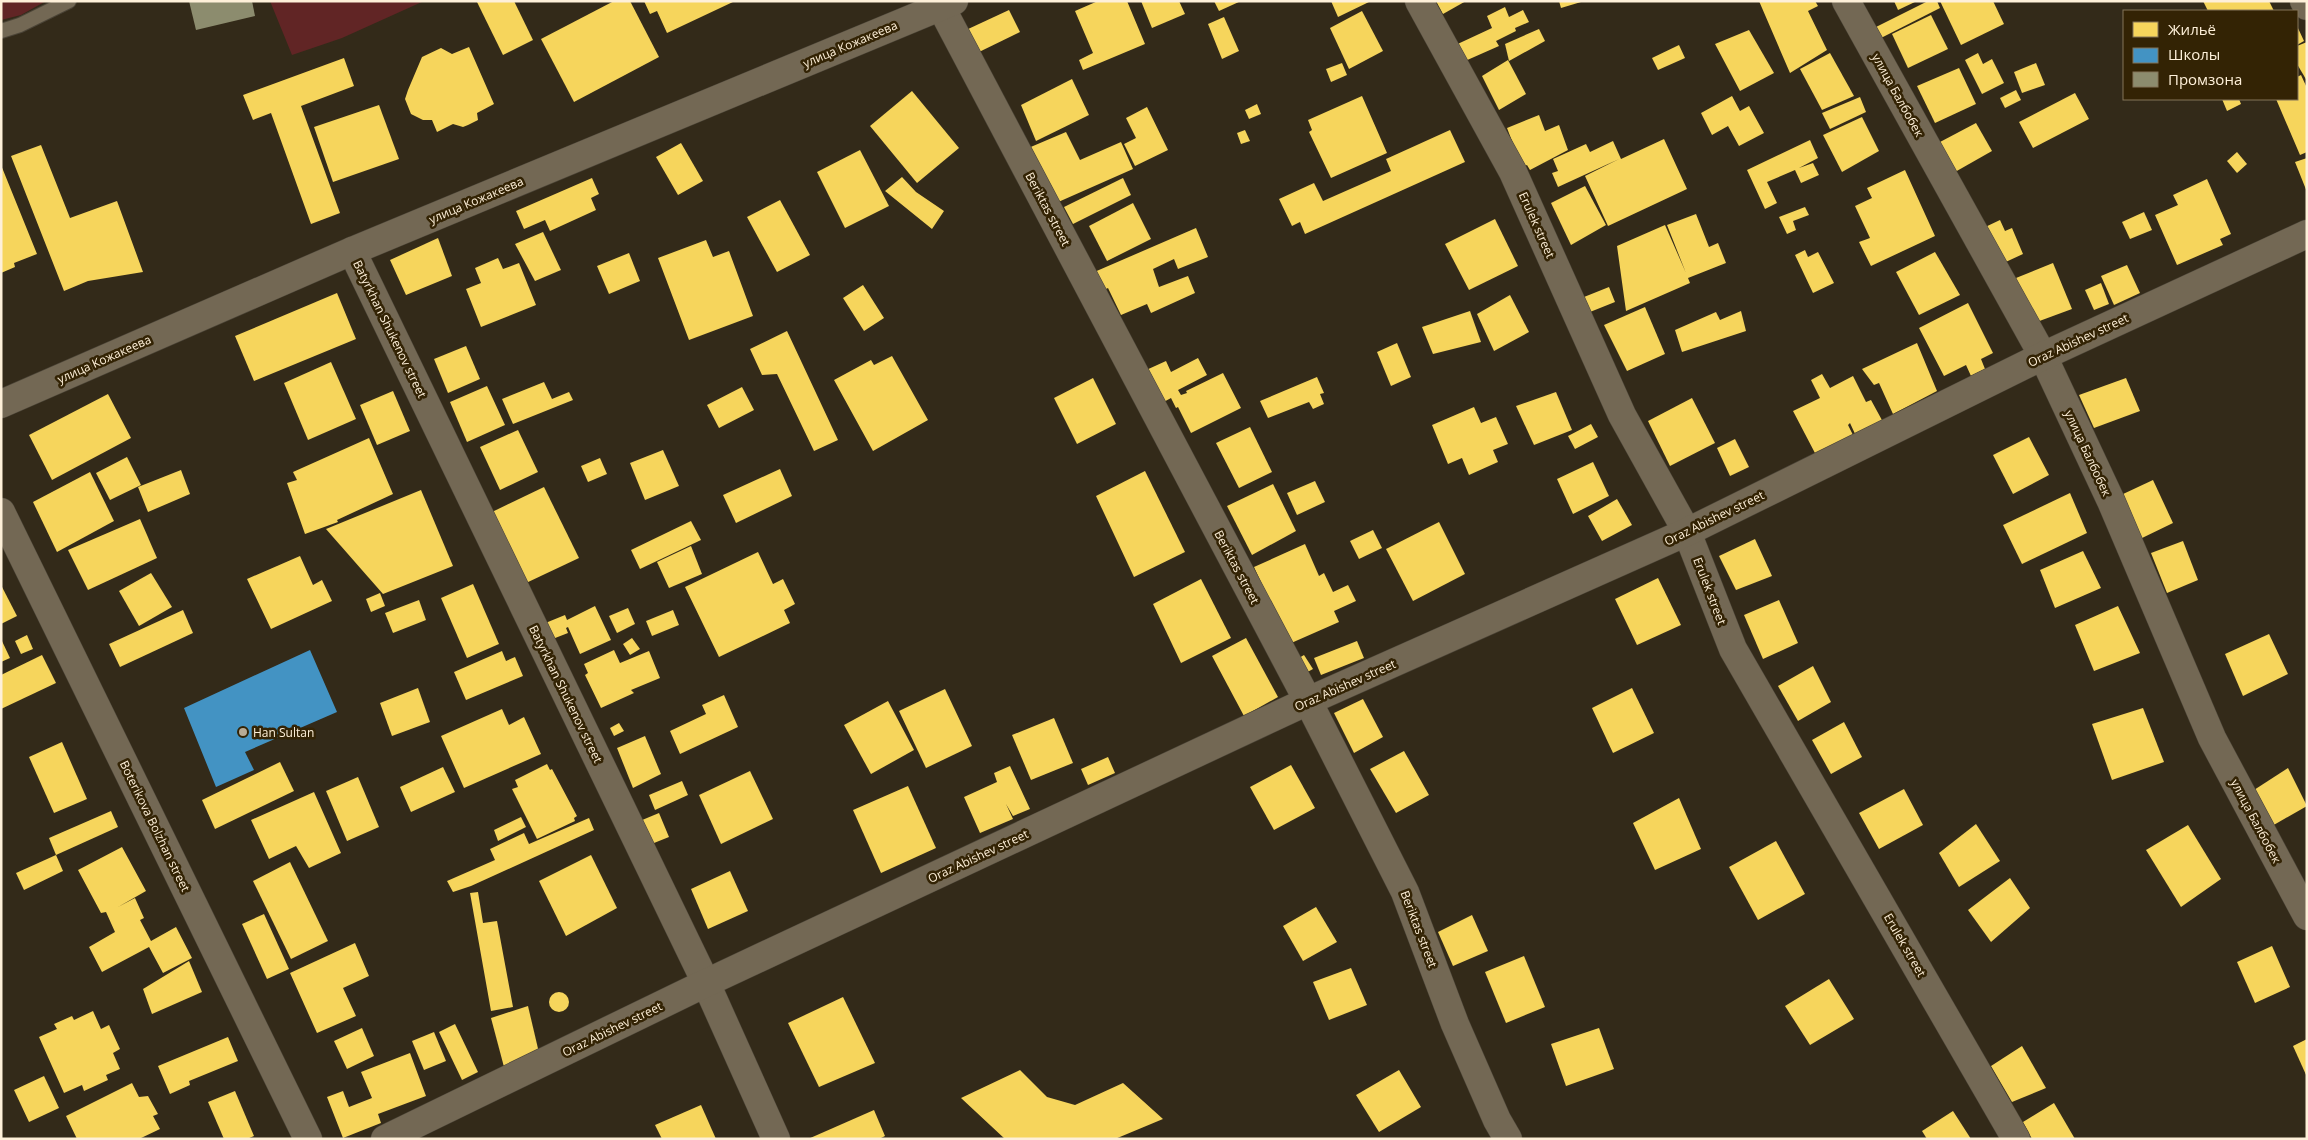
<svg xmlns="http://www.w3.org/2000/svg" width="2308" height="1140" font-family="'Open Sans',sans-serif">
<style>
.green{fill:#612525}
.homes{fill:#f6d55c}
.schools{fill:#4393c3}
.industry{fill:#8c8c6e}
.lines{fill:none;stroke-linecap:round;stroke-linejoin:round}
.lane-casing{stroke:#4b4437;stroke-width:16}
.street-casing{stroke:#4b4437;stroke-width:29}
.secondary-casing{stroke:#4b4437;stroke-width:29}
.lane{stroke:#736854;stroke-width:14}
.street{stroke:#736854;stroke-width:28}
.secondary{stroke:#736854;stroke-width:28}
.poi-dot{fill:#b7ab96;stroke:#332304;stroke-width:2}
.labels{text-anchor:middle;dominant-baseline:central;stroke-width:5;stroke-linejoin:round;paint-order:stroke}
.street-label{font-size:12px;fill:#fef0d9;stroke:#332304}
.poi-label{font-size:12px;fill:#fef0d9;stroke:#332304;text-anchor:start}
</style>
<rect width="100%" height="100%" fill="#332a19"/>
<g class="green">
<path d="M1,1H46L21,15L1,20Z"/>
<path d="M270,1H424L342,38L292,55Z"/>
</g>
<g class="homes">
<path d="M514,1L533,40L503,55L477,2Z"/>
<path d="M614,1H630L659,57L574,102L541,39Z"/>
<path d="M644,1H735L667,33L657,11L650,14Z"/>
<path d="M1098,1H1127L1145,44L1083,70L1079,60L1093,53L1075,11Z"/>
<path d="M1141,1H1179L1185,14L1152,28Z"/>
<path d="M1214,1H1241L1219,11Z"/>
<path d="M1331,1H1371L1338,17Z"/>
<path d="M1436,1H1466L1443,14Z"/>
<path d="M1559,1H1580L1581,2L1561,8Z"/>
<path d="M1759,1H1815L1818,6L1808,11L1827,50L1790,73Z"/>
<path d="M1894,1H1917L1898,10Z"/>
<path d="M1928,1H1937L1940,8L1881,38L1876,27Z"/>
<path d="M1940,1H1993L2004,24L1961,45Z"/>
<path d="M2203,1H2269L2274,11H2208Z"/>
<path d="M1505,7L1509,17L1523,10L1529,22L1515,28L1516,31L1496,41L1499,46L1456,65L1449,48L1492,28L1487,16Z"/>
<path d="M1009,10L1020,32L977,53L966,30Z"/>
<path d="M1362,11L1383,51L1349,69L1330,28Z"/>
<path d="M1931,15L1948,49L1908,68L1892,34Z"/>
<path d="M1224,17L1239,51L1222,59L1208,24Z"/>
<path d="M2297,26L2304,41L2297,45Z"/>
<path d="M1539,29L1545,41L1509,61L1505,44Z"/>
<path d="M1749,30L1774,73L1740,91L1715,44Z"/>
<path d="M2307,42V81L2297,64V46Z"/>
<path d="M1679,45L1685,58L1658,70L1652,58Z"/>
<path d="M469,47L494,104L477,113L478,120L468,125L463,127L453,124L437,132L432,120H423L411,114L405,99L408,90L422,57L441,48L452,54Z"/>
<path d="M1830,53L1854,96L1822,110L1800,69Z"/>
<path d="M1978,53L1983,64L1992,59L2004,83L1982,94L1965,60Z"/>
<path d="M344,58L354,86L301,106L340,213L311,224L271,113L253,120L243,95Z"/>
<path d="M1508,60L1526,94L1499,110L1482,76Z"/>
<path d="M1342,63L1347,75L1331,82L1326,69Z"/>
<path d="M2036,63L2045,85L2022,93L2014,72Z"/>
<path d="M1959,68L1976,104L1935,123L1917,86Z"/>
<path d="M2301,75L2307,88V152L2300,155L2276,99H2297V77Z"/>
<path d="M1072,79L1089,115L1036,141L1021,105Z"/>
<path d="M2016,90L2021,100L2005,108L2000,98Z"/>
<path d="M912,91L959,148L917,183L870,126Z"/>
<path d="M2075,93L2089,119L2033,148L2019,122Z"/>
<path d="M1362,96L1387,153L1331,178L1309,132L1312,130L1308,120Z"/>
<path d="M1732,96L1740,111L1749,106L1764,133L1739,146L1728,126L1712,135L1701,113Z"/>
<path d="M1860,97L1866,112L1830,129L1822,113Z"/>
<path d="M2222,99H2239L2241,104L2227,111Z"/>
<path d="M1257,104L1261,114L1249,119L1245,110Z"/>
<path d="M379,105L399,159L333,182L314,127Z"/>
<path d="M1147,107L1168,150L1135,166L1124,144L1136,138L1126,118Z"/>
<path d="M1539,115L1545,131L1559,125L1568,150L1530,170L1527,165L1522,167L1507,128Z"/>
<path d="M1862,117L1879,151L1842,172L1823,135Z"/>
<path d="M1976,123L1992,151L1955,172L1940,142Z"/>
<path d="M1245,130L1250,141L1241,144L1237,133Z"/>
<path d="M1450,130L1465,162L1305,234L1300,222L1292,226L1279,199L1314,183L1323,201L1391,171L1386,159Z"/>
<path d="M1066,132L1080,160L1121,142L1133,169L1056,203L1026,149Z"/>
<path d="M1664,139L1687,189L1608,226L1585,176L1619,159L1558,187L1552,173L1558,171L1553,159L1586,144L1590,152L1613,141L1621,159Z"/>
<path d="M1810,140L1818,158L1799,168L1813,163L1819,175L1801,183L1795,170L1767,182L1777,203L1765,209L1747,170Z"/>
<path d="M681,143L703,181L678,195L656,157Z"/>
<path d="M41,145L70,218L117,201L143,272L88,281L64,291L11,156Z"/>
<path d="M860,150L889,206L845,228L817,172Z"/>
<path d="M2237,152L2247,164L2237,173L2227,161Z"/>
<path d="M2307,158V192L2295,162Z"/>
<path d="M1,165L37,254L14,263L15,267L1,273Z"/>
<path d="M1905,170L1935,236L1871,266L1859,242L1870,238L1855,206L1872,198L1867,188Z"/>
<path d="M902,177L916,192L944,211L932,229L885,191Z"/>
<path d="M592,178L599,194L591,198L596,210L550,231L545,220L524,229L516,211Z"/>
<path d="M1123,178L1131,195L1073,224L1064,207Z"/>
<path d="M2207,179L2231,234L2220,239L2223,245L2177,265L2155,215L2178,205L2173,195Z"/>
<path d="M1585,186L1606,225L1571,245L1551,203Z"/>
<path d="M780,200L810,255L777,272L747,217Z"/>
<path d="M1133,203L1151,239L1107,261L1089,226Z"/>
<path d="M1805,207L1809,215L1793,221L1796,230L1787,234L1779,217Z"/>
<path d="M2144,212L2152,230L2130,239L2122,222Z"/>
<path d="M1696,214L1709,247L1718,243L1726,263L1688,278L1690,283L1626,311L1617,246L1665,225L1686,273L1667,225Z"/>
<path d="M1495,219L1518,266L1469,290L1445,244Z"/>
<path d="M2000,220L2005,231L2012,228L2023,254L1997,266L1981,229Z"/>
<path d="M1196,228L1208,257L1178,269L1174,259L1153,269L1159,287L1188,276L1195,293L1151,313L1147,304L1121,315L1108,288L1099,292L1092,273Z"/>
<path d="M543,232L561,270L535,281L515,244Z"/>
<path d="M438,238L452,276L406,295L390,260Z"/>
<path d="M706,240L713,257L729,251L753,316L689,340L658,258Z"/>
<path d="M1805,250L1808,257L1818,252L1834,283L1813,293L1795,255Z"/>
<path d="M1935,252L1960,295L1919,315L1896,272Z"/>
<path d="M629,253L640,281L609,294L597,266Z"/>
<path d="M498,258L503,269L519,263L536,305L481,327L466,289L481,283L475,268Z"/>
<path d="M2053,263L2072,309L2034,323L2016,278Z"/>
<path d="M2127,265L2140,293L2114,305L2101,276Z"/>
<path d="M2101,283L2109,304L2094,310L2085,290Z"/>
<path d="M863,285L884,318L864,331L843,298Z"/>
<path d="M1609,287L1615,302L1585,314L1579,299Z"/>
<path d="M337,293L356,339L254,381L235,336Z"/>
<path d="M1510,295L1529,332L1494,351L1477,314Z"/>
<path d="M1968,303L1993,353L1981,359L1985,369L1971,376L1966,365L1944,376L1919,328Z"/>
<path d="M1645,307L1665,354L1627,371L1604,325Z"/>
<path d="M1470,311L1481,342L1433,354L1422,327Z"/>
<path d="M1741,311L1746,331L1682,352L1675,330L1716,312L1720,320Z"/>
<path d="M787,331L838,440L814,451L777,374L762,375L750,349Z"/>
<path d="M1397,343L1411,377L1391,386L1377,352Z"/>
<path d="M1917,343L1937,391L1893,414L1879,383L1874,385L1862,369Z"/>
<path d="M466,346L480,379L448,393L434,359Z"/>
<path d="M892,356L928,420L873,451L834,380L871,360L874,365Z"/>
<path d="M1198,358L1207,375L1178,390L1181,395L1187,393L1186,391L1223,373L1241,408L1191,433L1178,407L1176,408L1171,398L1160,404L1144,371L1166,361L1171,372Z"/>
<path d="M331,362L356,419L308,440L284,383Z"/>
<path d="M1822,374L1830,388L1853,376L1866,402L1871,400L1883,422L1856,436L1850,423L1848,425L1853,435L1816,455L1793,411L1820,398L1811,380Z"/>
<path d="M1317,377L1324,393L1320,394L1324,404L1313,409L1309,402L1268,418L1260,401Z"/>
<path d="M1093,378L1116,424L1077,444L1054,398Z"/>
<path d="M2126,378L2140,411L2094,428L2079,395Z"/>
<path d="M544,382L552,399L569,392L573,400L513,424L502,399Z"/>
<path d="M487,386L505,425L467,442L450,402Z"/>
<path d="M742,387L754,410L719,428L707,405Z"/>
<path d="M393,391L410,431L377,445L360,405Z"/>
<path d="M1556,392L1572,430L1534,445L1516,406Z"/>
<path d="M108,394L131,438L52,480L29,435Z"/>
<path d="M1692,398L1715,443L1670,466L1648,421Z"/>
<path d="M1474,407L1481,423L1496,417L1508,444L1493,450L1498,462L1469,475L1462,458L1448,464L1432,425Z"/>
<path d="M1591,424L1598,437L1575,449L1568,436Z"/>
<path d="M1250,427L1272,472L1239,488L1216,443Z"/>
<path d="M518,430L538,472L500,490L480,447Z"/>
<path d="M2029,437L2049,475L2013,494L1993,455Z"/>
<path d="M369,438L393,494L337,520L338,522L305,534L287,483L297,480L293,472Z"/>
<path d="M1735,439L1749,467L1730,476L1717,448Z"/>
<path d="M663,450L679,486L645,500L630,463Z"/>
<path d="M127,457L141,485L110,500L96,473Z"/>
<path d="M600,458L607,474L588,482L581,466Z"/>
<path d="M1593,462L1609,496L1573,514L1557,479Z"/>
<path d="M780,469L792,496L736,523L723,495Z"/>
<path d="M181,470L190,494L148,512L138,487Z"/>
<path d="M1145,471L1185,552L1134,577L1096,496Z"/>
<path d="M90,472L114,521L57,552L33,502Z"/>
<path d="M2153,480L2173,523L2140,539L2121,495Z"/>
<path d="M1315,481L1325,502L1297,515L1287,493Z"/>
<path d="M1273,484L1296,531L1252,555L1227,506Z"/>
<path d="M544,487L579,558L526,583L492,512Z"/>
<path d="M421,490L453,566L383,594L326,529Z"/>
<path d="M2070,493L2087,533L2022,564L2003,525Z"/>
<path d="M1617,499L1632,525L1602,541L1588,516Z"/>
<path d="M140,519L157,558L88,590L68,550Z"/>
<path d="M691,521L701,540L640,569L631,550Z"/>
<path d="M1439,522L1465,574L1413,601L1386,549Z"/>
<path d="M1373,530L1382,548L1359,559L1350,541Z"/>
<path d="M1755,539L1772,576L1736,590L1719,556Z"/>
<path d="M2183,541L2198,580L2167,593L2151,553Z"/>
<path d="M1305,544L1319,576L1324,573L1333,592L1348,585L1356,601L1334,611L1339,622L1289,644L1254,567Z"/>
<path d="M691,546L702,574L669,588L657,562Z"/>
<path d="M2083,551L2101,588L2055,608L2040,570Z"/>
<path d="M758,552L773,584L783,579L795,604L784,610L790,623L719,657L685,587Z"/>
<path d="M300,556L313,585L322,580L332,601L271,629L247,579Z"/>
<path d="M151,573L172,607L139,626L119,591Z"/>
<path d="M1658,578L1681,625L1637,645L1615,599Z"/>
<path d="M1201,579L1231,638L1181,663L1153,604Z"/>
<path d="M473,584L499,644L467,658L441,598Z"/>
<path d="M1,585L17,616L1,624Z"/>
<path d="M380,593L385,606L371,612L366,599Z"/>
<path d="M419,600L426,620L393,633L385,613Z"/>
<path d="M1779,600L1798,643L1763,659L1744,615Z"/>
<path d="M595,606L611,640L580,654L568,627L566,628L568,633L550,640L543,624L565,615L567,620Z"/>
<path d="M2118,606L2140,653L2094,671L2075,625Z"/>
<path d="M628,608L635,624L617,633L609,616Z"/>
<path d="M183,610L193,633L120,667L109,644Z"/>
<path d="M673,610L679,625L652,636L646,621Z"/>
<path d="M2269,634L2288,674L2243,696L2225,654Z"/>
<path d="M27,635L33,649L21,654L15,641Z"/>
<path d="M632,638L640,649L630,655L623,644Z"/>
<path d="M1246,638L1278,697L1244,716L1212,656Z"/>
<path d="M1,639L10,658L1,662Z"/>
<path d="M1357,641L1364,658L1321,675L1314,658Z"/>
<path d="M614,650L620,663L649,651L660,678L631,690L634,693L601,708L585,675L588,673L584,664Z"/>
<path d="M502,651L506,661L515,657L523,676L466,700L454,672Z"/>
<path d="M42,655L56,683L1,709V675Z"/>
<path d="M1304,655L1313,669L1302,675L1294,661Z"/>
<path d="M1813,666L1831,702L1798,721L1778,686Z"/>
<path d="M418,688L430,722L392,736L380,703Z"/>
<path d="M1632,688L1654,733L1613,753L1592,708Z"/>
<path d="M945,689L972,746L926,768L899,711Z"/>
<path d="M724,695L738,727L680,754L670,731L706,714L702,705Z"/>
<path d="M1363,699L1383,737L1354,753L1334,713Z"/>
<path d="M888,701L914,750L871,774L844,725Z"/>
<path d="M2143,708L2164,762L2112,780L2092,724Z"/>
<path d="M502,709L509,725L524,717L541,754L464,788L441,736Z"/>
<path d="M1054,718L1073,763L1031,780L1012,735Z"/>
<path d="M1844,722L1862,757L1831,774L1812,740Z"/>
<path d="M619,723L624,731L614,736L610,728Z"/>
<path d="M645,736L661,774L633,788L617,748Z"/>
<path d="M62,742L87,799L54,813L29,757Z"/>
<path d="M1404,751L1429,795L1396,813L1370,769Z"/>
<path d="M1108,757L1115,773L1088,785L1081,769Z"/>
<path d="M280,762L294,791L215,829L202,800Z"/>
<path d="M547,764L550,770L552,769L577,816L574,818L575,821L537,839L512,789L518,787L515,780Z"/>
<path d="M1291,765L1315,808L1274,830L1250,787Z"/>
<path d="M1010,766L1030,809L1013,816L1006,804L1013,819L980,833L964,797L997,782L994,773Z"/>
<path d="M443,767L455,792L411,812L400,787Z"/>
<path d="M2288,768L2307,806L2272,826L2254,790Z"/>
<path d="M750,771L773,819L721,844L699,795Z"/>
<path d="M358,777L379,827L347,841L326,791Z"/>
<path d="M682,781L688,795L655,810L649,795Z"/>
<path d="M908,786L936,848L881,873L853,810Z"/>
<path d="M1904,789L1923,825L1879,849L1859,813Z"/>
<path d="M314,792L341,853L309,868L296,846L269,859L251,820Z"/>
<path d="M1679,798L1701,849L1655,870L1633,823Z"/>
<path d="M111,811L118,827L56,855L49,838Z"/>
<path d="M659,813L669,837L644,847L635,823Z"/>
<path d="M521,817L526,827L498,841L494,830Z"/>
<path d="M589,818L594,830L471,886L453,892L447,881L495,860L490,849L524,833L529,844Z"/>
<path d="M1976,824L2000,861L1959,887L1939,853Z"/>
<path d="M2188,825L2221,879L2181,907L2146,850Z"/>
<path d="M1776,841L1805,894L1758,920L1729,867Z"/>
<path d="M122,847L146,891L118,907L135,898L144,918L140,920L151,941L176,927L192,958L163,973L149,947L102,972L89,947L115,932L106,912L101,913L78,870Z"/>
<path d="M56,855L63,871L24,890L16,873Z"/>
<path d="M591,855L617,908L566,936L539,881Z"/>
<path d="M290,862L328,941L291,959L253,881Z"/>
<path d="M730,871L748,911L708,929L691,889Z"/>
<path d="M2010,878L2030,908L1991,942L1968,910Z"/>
<path d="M478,892L483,923L497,921L513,1007L491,1011L470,893Z"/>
<path d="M1316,907L1337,942L1303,961L1283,926Z"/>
<path d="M264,914L289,969L267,979L242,924Z"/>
<path d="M1472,915L1488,951L1453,966L1438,932Z"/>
<path d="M355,943L369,976L343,988L356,1016L317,1033L290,973Z"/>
<path d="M2272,946L2290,987L2255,1003L2237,962Z"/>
<path d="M1524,956L1545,1007L1506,1023L1485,972Z"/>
<path d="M189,961L202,992L152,1014L143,989Z"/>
<path d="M1351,968L1367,1005L1329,1020L1313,982Z"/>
<path d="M1829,979L1854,1019L1810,1045L1785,1006Z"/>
<circle cx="559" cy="1002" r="10"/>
<path d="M843,997L875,1063L819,1087L788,1023Z"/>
<path d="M528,1006L540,1057L504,1067L491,1018Z"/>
<path d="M93,1011L101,1029L109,1025L120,1049L113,1053L120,1069L106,1075L108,1080L84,1091L82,1085L64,1093L39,1037L57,1029L54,1024L72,1016L74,1020Z"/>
<path d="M455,1024L478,1072L462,1080L439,1032Z"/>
<path d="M362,1028L374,1056L347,1069L334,1041Z"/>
<path d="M1599,1028L1614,1069L1566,1086L1551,1044Z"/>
<path d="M434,1032L446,1061L424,1070L412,1041Z"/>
<path d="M228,1037L238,1061L189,1081L190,1085L170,1094L158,1066Z"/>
<path d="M2307,1039V1077L2293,1046Z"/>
<path d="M2022,1046L2046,1088L2012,1102L1991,1066Z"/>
<path d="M410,1053L426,1096L378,1114L381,1123L343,1138L327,1097L343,1091L349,1107L372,1098L361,1072Z"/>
<path d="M1020,1070L1047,1097L1075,1105L1123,1083L1163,1119L1115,1139H1005L961,1098Z"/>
<path d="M1399,1070L1421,1107L1379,1132L1356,1095Z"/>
<path d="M44,1076L59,1108L29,1122L14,1090Z"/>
<path d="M132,1083L139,1097L148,1096L158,1114L153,1116L160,1129L139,1139H77L66,1116Z"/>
<path d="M235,1091L254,1136L247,1139H224L208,1102Z"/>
<path d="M2054,1103L2075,1139H2032L2023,1122Z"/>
<path d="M701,1105L716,1139H662L655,1125Z"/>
<path d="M874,1110L885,1136L879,1139H808Z"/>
<path d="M1953,1111L1971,1139H1927L1922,1131Z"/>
</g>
<path class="schools" d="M310,650L337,712L245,752L254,770L216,787L184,708Z"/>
<path class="industry" d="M189,1H252L255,16L196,30Z"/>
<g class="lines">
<defs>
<path id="lane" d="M1,31L20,25L69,1"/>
<g id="street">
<path d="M1419,1L1513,172L1622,415L1687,532L1733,649L2016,1139"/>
<path d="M1846,1L2043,356L2111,501L2212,738L2307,916"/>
<path d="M352,251L706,983L776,1139"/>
<path d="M1,512L308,1139"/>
<path d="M385,1139L706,983L1308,701L1687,532L2043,356L2307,234"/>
</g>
<g id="secondary">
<path d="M2304,1L2307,6"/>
<path d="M941,7L1308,701L1405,892L1455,1024L1497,1120L1508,1139"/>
<path d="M1,404L352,251L954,1"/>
</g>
</defs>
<use href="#lane" class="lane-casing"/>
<use href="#street" class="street-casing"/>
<use href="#secondary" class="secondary-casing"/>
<use href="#lane" class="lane"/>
<use href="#street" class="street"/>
<use href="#secondary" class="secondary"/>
</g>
<circle class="poi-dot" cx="243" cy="732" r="5"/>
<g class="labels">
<g class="street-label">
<text transform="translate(850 44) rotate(-23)">улица Кожакеева</text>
<text transform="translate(1898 95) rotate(61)">улица Балбобек</text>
<text transform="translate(476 200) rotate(-23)">улица Кожакеева</text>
<text transform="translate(1048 209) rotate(62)">Beriktas street</text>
<text transform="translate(1537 225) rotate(66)">Erulek street</text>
<text transform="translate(390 329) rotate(64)">Batyrkhan Shukenov street</text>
<text transform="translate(2078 340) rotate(-25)">Oraz Abishev street</text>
<text transform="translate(104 359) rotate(-24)">улица Кожакеева</text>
<text transform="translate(2088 453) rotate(65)">улица Балбобек</text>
<text transform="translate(1714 518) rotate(-26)">Oraz Abishev street</text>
<text transform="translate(1237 567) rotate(62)">Beriktas street</text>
<text transform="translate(1710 591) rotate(69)">Erulek street</text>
<text transform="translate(1345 685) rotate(-24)">Oraz Abishev street</text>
<text transform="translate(566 694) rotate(64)">Batyrkhan Shukenov street</text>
<text transform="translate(2256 821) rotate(62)">улица Балбобек</text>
<text transform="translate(155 826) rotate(64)">Boterikova Bolzhan street</text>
<text transform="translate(978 856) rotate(-25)">Oraz Abishev street</text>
<text transform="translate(1419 929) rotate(69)">Beriktas street</text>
<text transform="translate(1905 945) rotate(60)">Erulek street</text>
<text transform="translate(612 1029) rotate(-26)">Oraz Abishev street</text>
</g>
<g class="poi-label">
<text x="253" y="732">Han Sultan</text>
</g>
</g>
<rect width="2308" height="1140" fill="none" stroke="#fef0d9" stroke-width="5"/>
<rect x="2123" y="10" width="175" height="90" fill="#332304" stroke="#847559"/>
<rect x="2133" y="22" width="25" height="15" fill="#f6d55c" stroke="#847559"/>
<text x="2168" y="35" font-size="15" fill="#fef0d9">Жильё</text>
<rect x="2133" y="48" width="25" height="15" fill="#4393c3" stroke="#847559"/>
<text x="2168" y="60" font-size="15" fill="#fef0d9">Школы</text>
<rect x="2133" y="72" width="25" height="15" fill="#8c8c6e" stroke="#847559"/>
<text x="2168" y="85" font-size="15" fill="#fef0d9">Промзона</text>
</svg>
